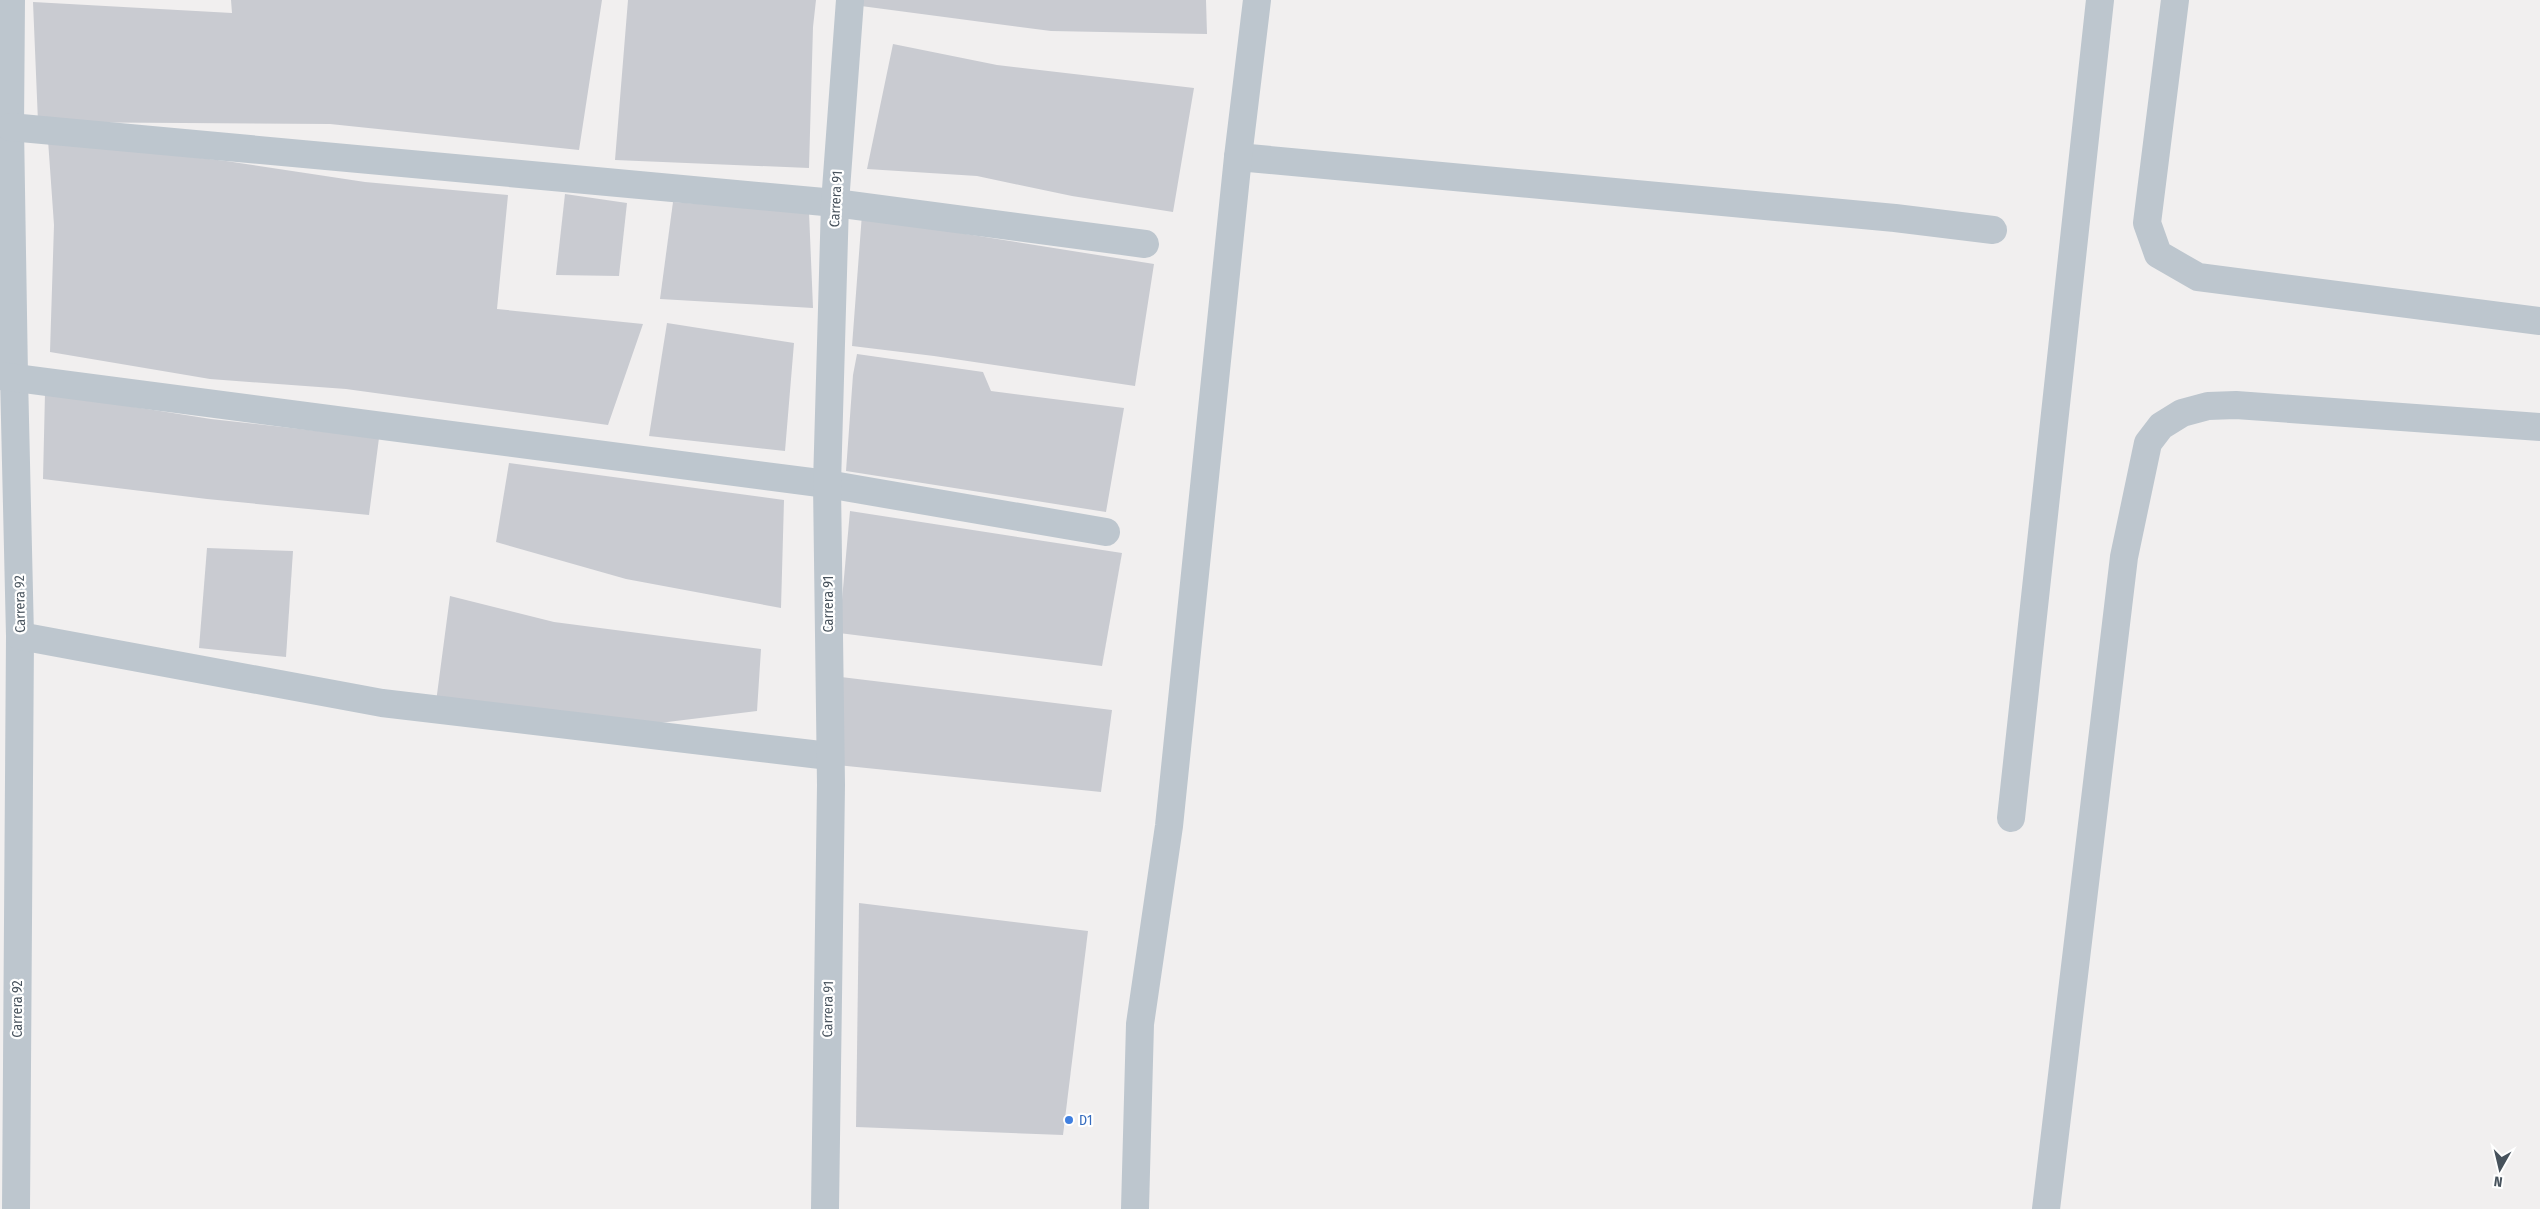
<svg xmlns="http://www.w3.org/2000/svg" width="2540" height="1209" font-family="'Fira Sans Condensed',sans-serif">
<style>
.building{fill:#c9cbd1}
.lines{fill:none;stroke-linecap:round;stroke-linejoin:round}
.minor{stroke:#bdc6ce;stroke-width:28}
.shop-dot{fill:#3f7fe0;stroke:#fff;stroke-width:2}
.labels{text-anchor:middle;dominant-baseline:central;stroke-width:4.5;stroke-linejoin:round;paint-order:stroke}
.street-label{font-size:14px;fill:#47525c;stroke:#fff}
.shop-label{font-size:14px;fill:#366cbe;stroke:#fff;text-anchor:start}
</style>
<rect width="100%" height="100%" fill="#f1efef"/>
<g class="building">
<path d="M231,0H602L579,150L330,124L38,122L33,2L232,13Z"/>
<path d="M628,0H816L813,27L809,168L615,160Z"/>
<path d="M862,0H1206L1207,34L1051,31L861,6Z"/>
<path d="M893,44L997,65L1194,88L1173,212L1072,196L977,176L867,169Z"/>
<path d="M48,140L226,161L365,182L508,195L497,309L643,324L608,425L346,389L210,379L50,352L54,225Z"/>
<path d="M565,194L627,203L619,276L556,275Z"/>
<path d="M673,202L809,212L813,308L660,299Z"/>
<path d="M862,214L966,234L1154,264L1135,386L934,356L852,346Z"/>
<path d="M667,323L794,343L785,451L649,436Z"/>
<path d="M857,354L983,372L991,391L1124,408L1106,512L846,471L853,375Z"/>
<path d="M45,393L211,419L379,438L369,515L207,499L43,479Z"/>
<path d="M509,463L784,500L781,608L626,579L496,542Z"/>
<path d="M850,511L1122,553L1102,666L839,633Z"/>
<path d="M207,548L293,551L286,657L199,648Z"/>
<path d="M450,596L554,622L761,649L757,711L643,725L436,702Z"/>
<path d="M841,677L1112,710L1101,792L837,765Z"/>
<path d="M859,903L1088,931L1063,1135L856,1127Z"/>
</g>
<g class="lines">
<g class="minor">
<path d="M11,0L10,127L14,376L20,636L16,1209"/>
<path d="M2175,0L2147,223L2158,254L2198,277L2540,321"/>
<path d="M10,127L835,203L1145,244"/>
<path d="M1238,157L1895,218L1993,230"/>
<path d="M0,376L827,484L1106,532"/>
<path d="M20,636L382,703L829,756"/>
<path d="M2011,818L2100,0"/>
<path d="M825,1209L831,785L827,484L835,203L850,0"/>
<path d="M1135,1209L1140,1024L1169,826L1238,157L1257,0"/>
<path d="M2046,1209L2124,557L2148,443L2161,426L2182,413L2208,406L2236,405L2540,427"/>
</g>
</g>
<circle class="shop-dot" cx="1069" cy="1120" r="5"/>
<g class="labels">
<g class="street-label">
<text transform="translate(836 199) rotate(-87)">Carrera 91</text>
<text transform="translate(20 604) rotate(-91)">Carrera 92</text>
<text transform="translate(828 604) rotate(-90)">Carrera 91</text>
<text transform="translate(17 1009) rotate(-90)">Carrera 92</text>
<text transform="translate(828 1009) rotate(-89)">Carrera 91</text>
</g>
<g class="shop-label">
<text x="1079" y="1120">D1</text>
</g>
</g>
<g transform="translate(2500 1169) rotate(188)" stroke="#ffffff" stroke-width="4" paint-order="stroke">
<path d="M0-4L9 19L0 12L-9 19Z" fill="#47525c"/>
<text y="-8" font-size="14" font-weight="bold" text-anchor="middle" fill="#47525c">N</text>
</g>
</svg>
